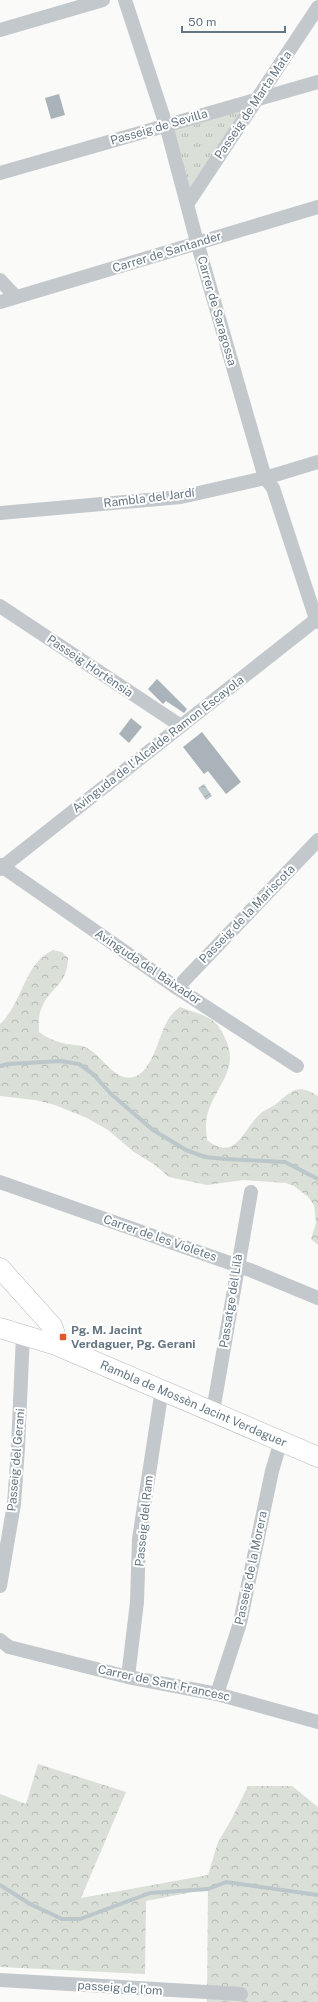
<svg xmlns="http://www.w3.org/2000/svg" width="318" height="2002" font-family="'Public Sans',sans-serif">
<style>
.forest{fill:url(#forest-crowns)}
.park{fill:url(#park-tufts)}
.water{fill:url(#water-waves)}
.lines{fill:none;stroke-linecap:round;stroke-linejoin:round}
.stream{stroke:#bbc7cb;stroke-width:4}
.building{fill:#aab3b9}
.secondary-casing{stroke:#b3babf;stroke-width:21}
.street{stroke:#c3c8cc;stroke-width:14}
.secondary{stroke:#fff;stroke-width:20}
.poi-dot{fill:#e4572e;stroke:#fff;stroke-width:1.5}
.labels{text-anchor:middle;dominant-baseline:central;stroke-width:4;stroke-linejoin:round;paint-order:stroke}
.street-label{font-size:12px;fill:#657683;stroke:#fff}
.poi-label{font-size:12px;font-weight:bold;fill:#657683;stroke:#fff;text-anchor:start}
</style>
<defs>
<pattern id="forest-crowns" width="20" height="18" patternUnits="userSpaceOnUse"><rect width="20" height="18" fill="#dadfd7"/><path d="M2 6a3 3 0 1 1 6 0M12 15a3 3 0 1 1 6 0" fill="none" stroke="#b4b9b4"/></pattern>
<pattern id="park-tufts" width="24" height="20" patternUnits="userSpaceOnUse"><rect width="24" height="20" fill="#dadfd7"/><path d="M3 7l-1-3M5 7V3M7 7l1-3M15 17l-1-3M17 17v-4M19 17l1-3" fill="none" stroke="#b4b9b4"/></pattern>
<pattern id="water-waves" width="16" height="10" patternUnits="userSpaceOnUse"><rect width="16" height="10" fill="#bbc7cb"/><path d="M0 5q4-4 8 0t8 0" fill="none" stroke="#9ca6aa"/></pattern>
</defs>
<rect width="100%" height="100%" fill="#fafaf8"/>
<g class="forest">
<path d="M53,950L62,952L68,958C67,986 51,986 42,1007C38,1014 39,1024 39,1032C47,1038 57,1042 67,1044C73,1045 80,1045 85,1047C99,1053 107,1070 121,1076C149,1087 157,1041 165,1026C168,1018 173,1012 180,1007C190,1011 203,1014 212,1020C218,1024 222,1031 225,1038C240,1068 217,1085 208,1112C205,1121 206,1131 207,1140C236,1163 243,1129 260,1114C264,1110 271,1108 276,1104C292,1090 298,1083 318,1096V1245L311,1239L316,1223L314,1205L308,1197L294,1186L286,1183L243,1180L207,1185L169,1177L155,1165L134,1152L108,1130L87,1118L55,1105L35,1100L0,1096V1024C23,1003 24,963 53,950Z"/>
<path d="M38,1764L126,1792L81,1898L208,1875L218,1842L230,1822L248,1786H292L318,1807V2002H207L208,1889L146,1901L145,1974L0,1967V1794L26,1804Z"/>
</g>
<path class="park" d="M256,99L188,203L166,125Z"/>
<path class="water" d="M204,784L212,796L206,800L198,788Z"/>
<g class="lines">
<g class="stream">
<path d="M0,1066L8,1064L61,1061L79,1064L93,1074L111,1094L153,1130L186,1150L205,1157L225,1159L285,1162L318,1179"/>
<path d="M0,1885L30,1904L62,1919H80L150,1893L208,1889L226,1882L318,1895"/>
</g>
</g>
<g class="building">
<path d="M59,94L65,115L51,119L45,98Z"/>
<path d="M157,679L187,709L184,713L166,701L163,704L148,689Z"/>
<path d="M131,718L142,727L129,743L119,734Z"/>
<path d="M202,732L241,782L226,794L208,771L204,774L183,747Z"/>
</g>
<g class="lines">
<defs>
<g id="secondary">
<path d="M0,1268L52,1326L55,1334L54,1344"/>
<path id="s1" d="M0,1328L56,1345L318,1457"/>
</g>
</defs>
<use href="#secondary" class="secondary-casing"/>
<g class="street">
<path d="M125,0L166,125L197,242L265,478L273,488L316,619L318,622"/>
<path d="M0,30L103,0"/>
<path d="M0,173L318,82"/>
<path d="M188,203L318,7"/>
<path d="M0,280L16,297"/>
<path d="M0,302L318,207"/>
<path d="M0,513L181,497L265,478L318,462"/>
<path d="M0,606L181,726"/>
<path d="M0,865L177,988L297,1066"/>
<path d="M0,869L318,618"/>
<path d="M177,988L318,840"/>
<path d="M0,1182L250,1270L318,1298"/>
<path d="M213,1411L251,1192"/>
<path d="M0,1586L14,1504L18,1448L23,1334"/>
<path d="M0,1640L9,1647L128,1677L217,1694L318,1722"/>
<path d="M128,1677L137,1602L139,1539L162,1389"/>
<path d="M217,1694L240,1623L272,1471L281,1441"/>
<path d="M0,1980L241,1994"/>
</g>
<use href="#secondary" class="secondary"/>
</g>
<rect class="poi-dot" x="59" y="1333" width="8" height="8" rx="2"/>
<g class="labels">
<g class="street-label">
<text transform="translate(253 105) rotate(-56)">Passeig de Marta Mata</text>
<text transform="translate(159 127) rotate(-16)">Passeig de Sevilla</text>
<text transform="translate(167 252) rotate(-17)">Carrer de Santander</text>
<text transform="translate(217 311) rotate(74)">Carrer de Saragossa</text>
<text transform="translate(149 498) rotate(-7)">Rambla del Jardí</text>
<text transform="translate(90 666) rotate(34)">Passeig Hortènsia</text>
<text transform="translate(158 744) rotate(-38)">Avinguda de l'Alcalde Ramon Escayola</text>
<text transform="translate(247 914) rotate(-46)">Passeig de la Mariscota</text>
<text transform="translate(148 967) rotate(34)">Avinguda del Baixador</text>
<text transform="translate(160 1238) rotate(19)">Carrer de les Violetes</text>
<text transform="translate(231 1301) rotate(-81)">Passatge del Lilà</text>
<text stroke="none"><textPath href="#s1" startOffset="208">Rambla de Mossèn Jacint Verdaguer</textPath></text>
<text transform="translate(16 1460) rotate(-85)">Passeig del Gerani</text>
<text transform="translate(144 1521) rotate(-84)">Passeig del Ram</text>
<text transform="translate(251 1568) rotate(-78)">Passeig de la Morera</text>
<text transform="translate(164 1683) rotate(12)">Carrer de Sant Francesc</text>
<text transform="translate(120 1988) rotate(4)">passeig de l'om</text>
</g>
<g class="poi-label">
<text x="71" y="1330">Pg. M. Jacint<tspan x="71" dy="14">Verdaguer, Pg. Gerani</tspan></text>
</g>
</g>
<path d="M182 26v6h103v-6" fill="none" stroke="#657683" stroke-width="2"/>
<text x="188" y="26" font-size="12" fill="#657683" stroke="#ffffff" stroke-width="3" paint-order="stroke">50 m</text>
</svg>
